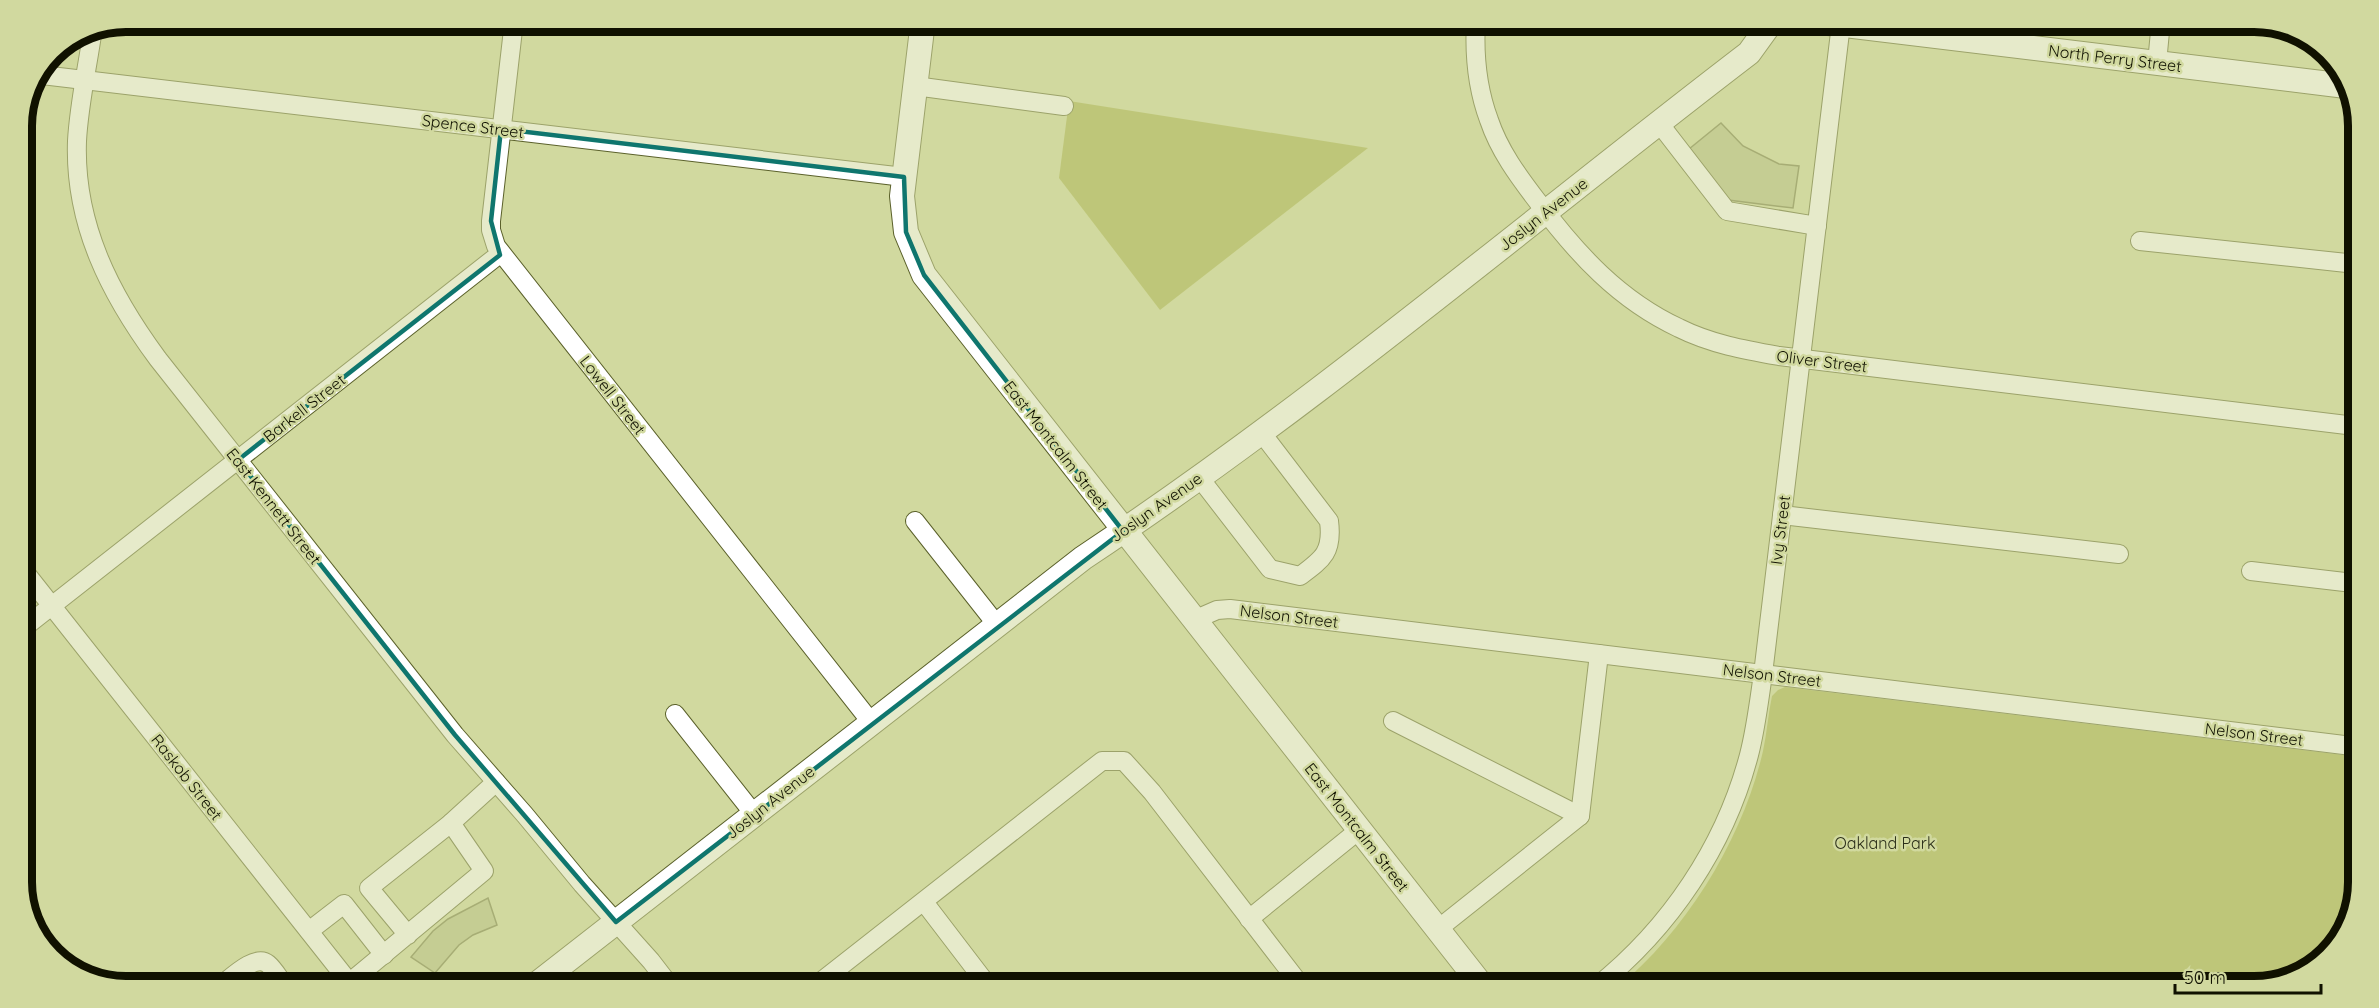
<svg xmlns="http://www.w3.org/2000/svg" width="2379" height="1008" font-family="Quicksand,sans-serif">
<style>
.green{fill:#a7b04d}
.building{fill:#b6be85;stroke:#737943;stroke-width:1.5}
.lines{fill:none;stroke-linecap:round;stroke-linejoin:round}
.minor-casing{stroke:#5b612b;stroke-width:20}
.major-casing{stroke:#5b612b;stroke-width:26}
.path{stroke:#686c48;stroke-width:4;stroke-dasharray:4.5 3;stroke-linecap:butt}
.minor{stroke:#fff;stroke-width:18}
.major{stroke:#fff;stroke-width:24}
.marked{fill:none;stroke:#0f766e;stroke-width:4.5;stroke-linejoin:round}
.labels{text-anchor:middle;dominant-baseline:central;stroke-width:5;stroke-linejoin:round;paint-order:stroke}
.street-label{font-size:16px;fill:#101100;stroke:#d1d99f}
.park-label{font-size:16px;fill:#2a2d18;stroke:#d1d99f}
.rim{fill:none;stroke:#101100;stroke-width:8}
</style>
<rect width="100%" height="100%" fill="#d1d99f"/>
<g class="green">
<path d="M1069,101L1368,148L1160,310L1059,178Z"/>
<path d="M1785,687L2352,756L2350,922L2312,969L2253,987H1618C1687,930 1743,838 1763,751C1767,733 1768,714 1772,696L1778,690Z"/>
</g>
<g class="building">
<path d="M1721,123L1743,146L1779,164L1799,166L1793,208L1728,200L1689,149Z"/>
<path d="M488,898L497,925L473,935L459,945L435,973L411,957L433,931L448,919Z"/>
</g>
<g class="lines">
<defs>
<g id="minor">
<path d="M514,21L491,221V230L496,246L871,722"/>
<path d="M1476,21C1474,55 1477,88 1489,120C1499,150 1518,176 1538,202C1577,254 1619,300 1679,328C1711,344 1745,350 1779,356L2355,426"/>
<path d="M93,28C88,65 79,103 77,141C74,224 110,294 158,359L455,735L525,815L582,884L651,961L671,987"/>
<path d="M2157,63L2161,21"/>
<path d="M42,75L904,177"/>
<path d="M915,86L1064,106"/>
<path d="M1659,123L1727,211L1817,226"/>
<path d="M2140,241L2356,264"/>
<path d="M1199,477L1270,569L1300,576C1323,559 1333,552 1329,521L1261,432"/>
<path d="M1782,515L2119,554"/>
<path d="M915,521L997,625"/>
<path d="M21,567L353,987"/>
<path d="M2251,571L2353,583"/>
<path d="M1194,620L1217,610L1230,609L2352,746"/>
<path d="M21,630L501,253"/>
<path d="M675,714L754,814"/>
<path d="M1393,721L1580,816"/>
<path d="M451,823L496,782"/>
<path d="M924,902L989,987"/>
<path d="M1249,919L1359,830"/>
<path d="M1438,929L1580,816L1599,654"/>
<path d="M309,931L344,904L384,955"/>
<path d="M349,983L484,871L451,823L369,888L408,935"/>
<path d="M219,987C230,979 255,953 268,964C275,970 280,980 286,987"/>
<path d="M814,987L1102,761H1124L1152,792L1302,987"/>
<path d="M1596,987C1670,928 1725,846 1749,755C1756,728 1759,701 1763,674L1841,24"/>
</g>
<g id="major">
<path d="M923,21L902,196L906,232L924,275L1483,987"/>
<path d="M1812,21L2346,86"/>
<path d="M533,987L1083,558C1315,404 1528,222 1749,53L1772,21"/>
</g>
</defs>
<use href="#minor" class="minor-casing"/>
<use href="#major" class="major-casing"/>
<path class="path" d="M949,987L960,979"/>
<use href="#minor" class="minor"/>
<use href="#major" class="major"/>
</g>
<path d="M0 0H2379V1008H0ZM501,129L904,177L906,232L924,275L1123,531L616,922L455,735L238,460L500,255L491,221Z" fill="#d1d99f" fill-opacity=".55" fill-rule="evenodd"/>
<path class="marked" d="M501,129L904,177L906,232L924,275L1123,531L616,922L455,735L238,460L500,255L491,221Z"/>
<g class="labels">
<g class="street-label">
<text transform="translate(2115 58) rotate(7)">North Perry Street</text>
<text transform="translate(473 126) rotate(7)">Spence Street</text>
<text transform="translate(1543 214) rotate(-38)">Joslyn Avenue</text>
<text transform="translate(1822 361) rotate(7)">Oliver Street</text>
<text transform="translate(613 395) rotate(52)">Lowell Street</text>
<text transform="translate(304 408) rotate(-38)">Barkell Street</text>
<text transform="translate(1056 445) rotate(52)">East Montcalm Street</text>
<text transform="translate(274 506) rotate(52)">East Kennett Street</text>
<text transform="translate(1156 507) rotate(-35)">Joslyn Avenue</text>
<text transform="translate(1780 530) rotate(-83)">Ivy Street</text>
<text transform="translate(1289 616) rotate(7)">Nelson Street</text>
<text transform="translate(1772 675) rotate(7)">Nelson Street</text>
<text transform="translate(2254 734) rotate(7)">Nelson Street</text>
<text transform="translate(187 777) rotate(52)">Raskob Street</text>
<text transform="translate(770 802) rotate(-38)">Joslyn Avenue</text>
<text transform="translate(1357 827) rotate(52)">East Montcalm Street</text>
</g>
<g class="park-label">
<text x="1885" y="843">Oakland Park</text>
</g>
</g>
<path d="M0 0H2379V1008H0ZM126 32H2254A94 94 0 0 1 2348 126V882A94 94 0 0 1 2254 976H126A94 94 0 0 1 32 882V126A94 94 0 0 1 126 32Z" fill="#d1d99f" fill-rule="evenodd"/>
<path class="rim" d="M126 32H2254A94 94 0 0 1 2348 126V882A94 94 0 0 1 2254 976H126A94 94 0 0 1 32 882V126A94 94 0 0 1 126 32Z"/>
<path d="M2175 984v9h146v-9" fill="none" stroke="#101100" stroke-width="3"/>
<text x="2184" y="984" font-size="18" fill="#101100" stroke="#d1d99f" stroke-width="4.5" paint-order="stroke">50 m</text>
</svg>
